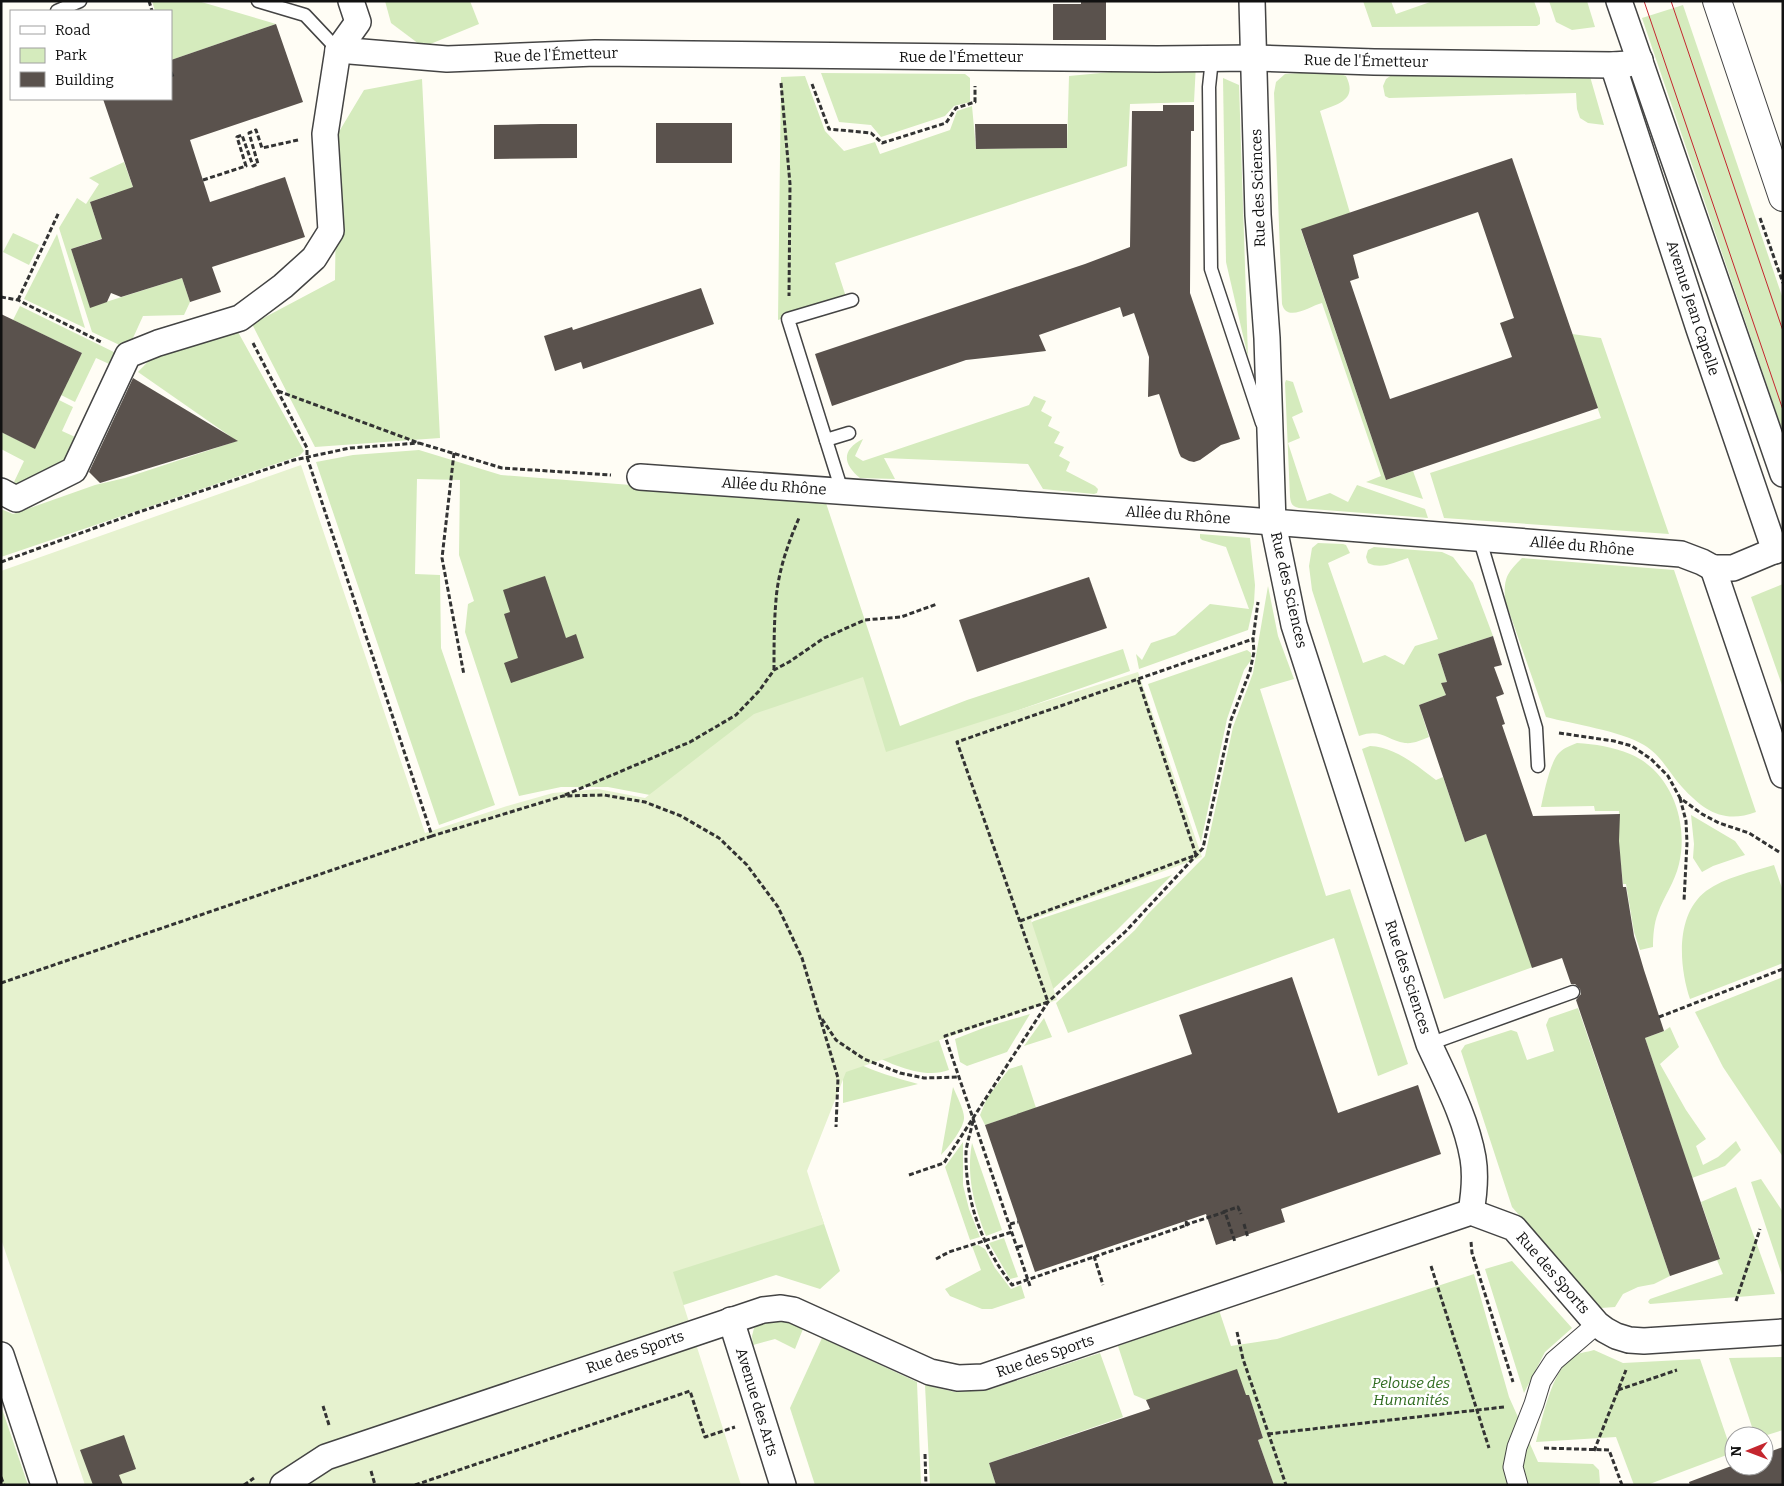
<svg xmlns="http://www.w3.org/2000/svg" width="1784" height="1486" font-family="Bitter,serif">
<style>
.green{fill:#d5ebbd;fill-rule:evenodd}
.pitch{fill:#e6f2cf}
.building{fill:#5a524d;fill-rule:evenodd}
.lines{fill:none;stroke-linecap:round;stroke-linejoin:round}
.service-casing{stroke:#444;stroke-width:15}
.pedestrian-casing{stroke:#444;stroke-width:21}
.minor-casing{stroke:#444;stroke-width:28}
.tertiary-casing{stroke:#444;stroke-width:30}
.path{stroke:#333;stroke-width:3;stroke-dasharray:5 2.5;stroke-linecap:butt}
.service{stroke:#fff;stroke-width:12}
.pedestrian{stroke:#fff;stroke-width:19}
.minor{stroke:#fff;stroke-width:25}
.tertiary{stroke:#fff;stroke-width:28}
.tram{stroke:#c4262e;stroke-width:1}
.labels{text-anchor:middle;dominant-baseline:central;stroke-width:5;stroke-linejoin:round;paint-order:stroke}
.street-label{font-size:15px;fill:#111;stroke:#fff}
.park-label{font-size:15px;font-style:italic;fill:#2f6b1f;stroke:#fff}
</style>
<rect width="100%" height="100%" fill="#fffdf5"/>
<g class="green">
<path d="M152,1H198L276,24L171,60V11H155Z"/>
<path d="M385,1H470L479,24L423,47L391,23Z"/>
<path d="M1363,1H1391L1396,14L1433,1H1534L1540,18V24L1537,26L1372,27Z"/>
<path d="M1549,1H1587L1595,27L1572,30L1556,22Z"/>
<path d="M1683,5L1783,299V432L1642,18Z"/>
<path d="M1196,64L1194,102L1130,104L1127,166L835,263L846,297L778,320L781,77L805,76L825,131L844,151L875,142L880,154L950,130L957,111L972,106L976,149L1067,148L1069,76Z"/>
<path d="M1332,71L1346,76C1358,100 1338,104 1320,111L1350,213L1301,230L1386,480L1413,471L1423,499L1366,482L1381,476L1322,303C1310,306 1287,323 1282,304L1274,93L1276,82L1285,74Z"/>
<path d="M821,73L965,74L970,78V102L954,106L945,116L881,137L871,125L839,122Z"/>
<path d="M1589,73L1604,125L1588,123L1580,118L1577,109L1576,93L1389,98L1385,96L1383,86L1386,79L1393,74Z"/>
<path d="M1223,78L1239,85L1248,357L1226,262Z"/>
<path d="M422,79L440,438L315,447L252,324L335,280L337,135L364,90Z"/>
<path d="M124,162L146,224L71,249L90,307L182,278L190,302L184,315L143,316L128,349L92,332L59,228L77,198L86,204L99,184L89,178ZM115,193L96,221L90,202Z"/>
<path d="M13,233L39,245L29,265L3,252Z"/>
<path d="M57,234L85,328L24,299Z"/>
<path d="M20,306L124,357L118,368L96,358L75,402L61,395L82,353L13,320Z"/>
<path d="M238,332L304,451L299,456L1,557V509L13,514L95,485L125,478L237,441L138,372L161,348L221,338Z"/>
<path d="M1572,334L1601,338L1669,534L1444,518L1430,473L1601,418Z"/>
<path d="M1286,380L1293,382L1303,412L1292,417L1300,438L1288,443L1307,501L1330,493L1348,502L1357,485L1425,509L1428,518L1299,508C1292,506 1291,504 1290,497L1285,383Z"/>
<path d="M1034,396L1046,401L1041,411L1052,417L1048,426L1060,432L1054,443L1064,447L1059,456L1070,462L1066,471L1095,486L1098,489L1097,493L1094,494L1043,489L1028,464L884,458L895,479L860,478C843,464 841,450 863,439L855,456L863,461L1029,405Z"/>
<path d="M59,400L73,407L62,431L84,441L69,468L19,485L14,482L24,461L1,449V432L35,448Z"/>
<path d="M419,450L501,475L825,500L900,726L967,700L1123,649L1130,671L873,761L936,1031L949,1070C923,1080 888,1063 865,1051L650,795L608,787H561L519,796L465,632L468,604L474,601L459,555L460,480L417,479L415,574L440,575L441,648L495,805L439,825L316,462L353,455Z"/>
<path d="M1200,534L1250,538L1255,585L1254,603L1248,630L1139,669L1136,654L1142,660L1151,643L1175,635L1210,604L1249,609L1226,547L1202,540L1200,538Z"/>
<path d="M1318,543L1343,544L1346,545L1350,553L1328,563L1363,663L1385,655L1404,665L1415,646L1438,639L1408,558C1394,562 1382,570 1368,563L1366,557L1368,550L1374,547L1442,552L1453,557L1473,583L1493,636L1438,654L1447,682L1442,683L1446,695L1419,705L1429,737C1422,740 1413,744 1405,743C1386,740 1382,728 1359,736L1312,590L1309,566L1312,548Z"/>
<path d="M1522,558L1674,570L1756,812C1724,824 1704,811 1682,787C1669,773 1662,756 1644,745C1621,731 1573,724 1546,717L1505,600C1504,578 1506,574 1522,558Z"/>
<path d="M1783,584V688L1751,597Z"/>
<path d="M1268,586L1278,636L1294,679L1260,689L1326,896L1350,889L1408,1064L1378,1076L1334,938L1068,1033L1056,1003L1135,930L1148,914L1205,856L1233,727L1253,673Z"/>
<path d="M1247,650L1251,653V660L1244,670L1227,719L1201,842L1148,684Z"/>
<path d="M1577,743C1595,744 1613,747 1630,754C1671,771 1689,822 1679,864C1675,882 1664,896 1658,913C1654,923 1653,936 1653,947L1640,950L1634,932L1626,884H1623L1618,838L1619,811H1595L1594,806L1541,807C1544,793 1550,762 1559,753C1565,747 1570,746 1577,743Z"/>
<path d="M1370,746C1395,747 1416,765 1436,780L1443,777L1465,842L1479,837L1485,830L1533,967L1444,999L1362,749Z"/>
<path d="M1691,815L1735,841L1745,855L1713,866L1702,872L1693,858L1694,844Z"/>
<path d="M1774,865L1783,891V963L1690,999C1679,966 1675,915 1706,891C1725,877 1752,872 1774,865Z"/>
<path d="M1172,875L1116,931L1052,990L1029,924L1034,921Z"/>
<path d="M1783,977V1157L1723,1067L1695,1012Z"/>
<path d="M1578,1008L1670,1276L1654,1284L1638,1287L1623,1294L1615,1307L1601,1308L1512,1207L1461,1051L1465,1045L1511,1030L1517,1032L1527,1060L1554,1051L1546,1025L1549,1018Z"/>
<path d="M1030,1014L1007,1052L967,1066L960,1062L955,1039L986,1027Z"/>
<path d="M1044,1018L1052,1037L1024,1046Z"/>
<path d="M1670,1027L1679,1047L1660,1064L1686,1110L1706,1139L1696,1146L1703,1165L1718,1157L1736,1141L1741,1150L1725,1166L1692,1178L1645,1038L1664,1031Z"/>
<path d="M837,1052C865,1069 886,1075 918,1084L843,1103V1078Z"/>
<path d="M1022,1065L1036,1108L985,1125L980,1115L987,1098L1009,1069Z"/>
<path d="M953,1087C956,1094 964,1110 964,1117C965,1127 948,1148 941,1155Z"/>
<path d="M963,1142V1185L969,1209L980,1237L970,1240L945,1167Z"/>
<path d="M972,1143L1002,1230L986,1236C974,1206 966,1175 972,1143Z"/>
<path d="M1761,1179L1783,1212V1278L1751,1182Z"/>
<path d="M1736,1187L1775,1294L1650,1304L1648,1302L1650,1299L1723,1274L1717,1260L1720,1258L1701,1202Z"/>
<path d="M820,1212L840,1271L820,1289L776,1275L628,1323L137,1444Z"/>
<path d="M1004,1238L1018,1277L1010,1279L989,1243Z"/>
<path d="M978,1245L985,1249L995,1268L1011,1289L1021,1285L1025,1298L992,1309H982L950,1296L945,1289L981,1270L972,1246Z"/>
<path d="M1512,1261L1572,1328L1545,1352L1524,1393L1485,1269Z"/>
<path d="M1474,1274L1509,1397L1538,1462L1593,1464L1599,1470L1600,1483L1598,1485H1274L1258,1440L1263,1438L1249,1395L1146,1400L1134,1395L1118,1346L1219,1310L1231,1346L1277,1339Z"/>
<path d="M779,1321L791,1323L803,1329L795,1349L775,1339L753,1345L752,1336L754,1328L764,1323Z"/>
<path d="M822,1338L917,1382L921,1485H815L790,1408Z"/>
<path d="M1594,1350L1623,1363L1700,1359L1732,1453L1647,1485H1634L1616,1437L1536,1442C1543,1417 1551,1373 1572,1357C1577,1353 1587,1352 1594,1350Z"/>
<path d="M1100,1353L1123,1417L989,1463L996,1485H930L925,1385L955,1392L991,1389Z"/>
<path d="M1783,1357V1430L1764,1436H1755L1729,1358Z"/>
<path d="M1,1406L28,1485H1Z"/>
</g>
<path class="pitch" d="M301,465L425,833L507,806L553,793L598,789L645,798L754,714L863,677L886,752L1138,672L1202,857L1031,920L1057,1000L846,1072L807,1171L824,1224L673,1272L741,1485H85L1,1239V571Z"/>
<g class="building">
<path d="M1081,1H1106V40H1053V4H1081Z"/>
<path d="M276,24L303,102L190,140L210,202L285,177L305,237L212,267L221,292L190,302L182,278L121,297L111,293L107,302L90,308L71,249L102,239L90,202L133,187L103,99H171V60Z"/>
<path d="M1163,105H1194V131H1191L1190,293L1240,439L1221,445L1200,460L1194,462L1189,461L1181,457L1179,453L1159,394L1148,397L1149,357L1134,313L1123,317L1120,307L1039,335L1046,351L966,360L832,406L815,354L1085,264L1130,247L1132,111H1163Z"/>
<rect x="656" y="123" width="76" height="40"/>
<path d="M541,124H577V158L494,159V125Z"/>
<path d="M975,124H1067V148L976,149Z"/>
<path d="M1512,158L1598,408L1386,480L1301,229ZM1478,212L1514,318L1500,323L1512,357L1390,399L1350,281L1359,278L1353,255Z"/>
<path d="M701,288L714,324L583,369L581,362L555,371L544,336L572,327L573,330Z"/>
<path d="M1,314L82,353L35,449L1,432Z"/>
<path d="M133,378L238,441L100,483L89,472Z"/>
<path d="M545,576L566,638L576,634L584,658L511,683L504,663L518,658L504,614L510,612L503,590Z"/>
<path d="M1089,577L1107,628L977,672L959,620Z"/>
<path d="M1493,636L1502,665L1494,667L1504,694L1496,697L1505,724L1502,725L1533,816L1620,814L1619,841L1623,887H1626L1634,936L1644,970L1664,1031L1645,1038L1720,1259L1670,1276L1576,1000L1581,994L1580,989L1575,984H1571L1562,958L1532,968L1486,834L1465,842L1419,705L1446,695L1441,683L1447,682L1438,654Z"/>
<path d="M1292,977L1338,1113L1418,1085L1441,1154L1281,1209L1285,1222L1216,1245L1206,1214L1035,1272L985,1125L1192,1054L1179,1015Z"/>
<path d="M1237,1369L1246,1395H1249L1263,1438L1258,1440L1274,1485H996L989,1463L1150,1409L1146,1400Z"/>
<path d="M124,1435L136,1469L119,1475L123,1485H93L80,1450Z"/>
<path d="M1783,1447V1485H1690L1689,1482L1734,1465L1764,1466V1454Z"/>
</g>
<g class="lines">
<defs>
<g id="service">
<path d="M258,1L305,15L338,50"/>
<path d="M57,11L80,1"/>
<path d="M1212,59L1209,87L1211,269L1262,423"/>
<path d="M826,440L849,433"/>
<path d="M842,491L788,319L852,300"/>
<path d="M1479,537L1536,728L1538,766"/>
<path d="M1429,1044L1573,992"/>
</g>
<path id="pedestrian" d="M1518,1485L1513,1467L1517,1447L1534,1404L1541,1381L1554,1361L1597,1324"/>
<g id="minor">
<path d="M1252,1L1258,215L1267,338L1273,523L1294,625L1429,1044C1446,1081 1466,1118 1473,1158C1476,1176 1474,1195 1471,1212"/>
<path d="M1619,1L1783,474"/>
<path d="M338,50L447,59L595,53L1157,59L1254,58L1374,62L1613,65L1628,64L1640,60"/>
<path d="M1613,65L1699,329L1775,551"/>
<path d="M640,477L1246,520L1681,554L1702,562L1713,568"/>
<path d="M1,491L16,499L74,470L128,355L158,343L240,318L283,286L314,258L331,231L325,134L338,50L358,22L351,1"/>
<path d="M1783,547L1733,568H1713L1783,775"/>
<path d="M731,1320L783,1485"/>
<path d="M1,1355L44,1485"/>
<path d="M283,1485L326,1457L763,1310L781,1308L793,1310L930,1372L958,1378L983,1377L1471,1212L1514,1228L1597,1324L1605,1330L1616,1336L1629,1340L1644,1341L1783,1332"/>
</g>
<path id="tertiary" d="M1717,1L1783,197"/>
</defs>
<use href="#service" class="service-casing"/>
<use href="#pedestrian" class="pedestrian-casing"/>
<use href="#minor" class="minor-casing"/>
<use href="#tertiary" class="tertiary-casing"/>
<g class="path">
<path d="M149,1L152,11"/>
<path d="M171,72L173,77"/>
<path d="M781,83L790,184L789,296"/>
<path d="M812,84L829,129L871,133L882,143L946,123L956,108L975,102V86"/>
<path d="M203,180L246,166L237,137L242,135L253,166L258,164L249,133L256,130L262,148L298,140"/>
<path d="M1760,218L1783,283"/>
<path d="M1,297L18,300L103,343"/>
<path d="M18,300L59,212"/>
<path d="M253,343L307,448V457L432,836L563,796L604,795L645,802L681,816L719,838L747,865L778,907L802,958L838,1078L836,1127"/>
<path d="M278,391L419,443L502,468L611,475"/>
<path d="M454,453L442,558L464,675"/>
<path d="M1,562L136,513L294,460L350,448L419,443"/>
<path d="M774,670C774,646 774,623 776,600C778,572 788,543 799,518"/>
<path d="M1559,733L1614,741L1632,746L1651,759L1668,776L1680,798L1702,814L1719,823L1749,833L1779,852"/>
<path d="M565,795L690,742L736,715L759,691L774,670L789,662L824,638L865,620L901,617L937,604"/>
<path d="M1680,798L1686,821L1687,843L1684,901"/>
<path d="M1020,921L1196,855L1138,679"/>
<path d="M1,983L432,836"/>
<path d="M1659,1017L1783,969"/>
<path d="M822,1019L836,1040L864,1059L900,1073L924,1078L959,1077"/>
<path d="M973,1121C971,1131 967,1142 966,1152C965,1201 982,1246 1012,1285L1187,1225L1186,1221"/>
<path d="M909,1175L944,1163L1048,1002L1126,931L1203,848L1231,720L1250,671L1254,652L1253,639L1258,602"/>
<path d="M1223,1212L1238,1207L1241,1214"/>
<path d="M1010,1224L1018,1222"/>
<path d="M1244,1224L1248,1238"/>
<path d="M1185,1225L1225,1212L1235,1242"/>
<path d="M1471,1242L1472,1253L1513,1382"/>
<path d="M1018,1247L1025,1245"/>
<path d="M1094,1256L1103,1285"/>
<path d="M936,1259L949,1252L1012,1232"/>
<path d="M1431,1266L1489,1448"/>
<path d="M1030,1286L945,1036L1048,1002L957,742L1253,639"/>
<path d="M1736,1301L1760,1229"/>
<path d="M1237,1332L1243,1359L1286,1485"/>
<path d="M1618,1390L1677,1370"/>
<path d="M323,1406L329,1425"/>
<path d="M1268,1434L1504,1407"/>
<path d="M1544,1448L1609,1450L1622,1485"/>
<path d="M1594,1451L1626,1370"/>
<path d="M925,1454L926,1485"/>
<path d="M371,1471L375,1485"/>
<path d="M1,1477L4,1485"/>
<path d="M244,1485L254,1478"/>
<path d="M415,1485L690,1391L705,1437L735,1427"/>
</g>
<use href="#service" class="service"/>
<use href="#pedestrian" class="pedestrian"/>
<use href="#minor" class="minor"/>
<use href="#tertiary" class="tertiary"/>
<g class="tram">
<path d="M1644,1L1783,410"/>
<path d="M1671,1L1783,331"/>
</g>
</g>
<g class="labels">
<g class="street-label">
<text transform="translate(556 55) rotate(-2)">Rue de l'Émetteur</text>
<text x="961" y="57">Rue de l'Émetteur</text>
<text transform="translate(1366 61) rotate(1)">Rue de l'Émetteur</text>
<text transform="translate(1258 188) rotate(-92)">Rue des Sciences</text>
<text transform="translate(1693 308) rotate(72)">Avenue Jean Capelle</text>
<text transform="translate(774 486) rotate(4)">Allée du Rhône</text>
<text transform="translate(1178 515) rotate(4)">Allée du Rhône</text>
<text transform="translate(1582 546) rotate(5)">Allée du Rhône</text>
<text transform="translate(1289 590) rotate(77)">Rue des Sciences</text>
<text transform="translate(1408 977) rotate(72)">Rue des Sciences</text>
<text transform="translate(1553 1273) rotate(49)">Rue des Sports</text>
<text transform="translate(635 1352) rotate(-19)">Rue des Sports</text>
<text transform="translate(1045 1356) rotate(-19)">Rue des Sports</text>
<text transform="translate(757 1402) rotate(73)">Avenue des Arts</text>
</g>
<g class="park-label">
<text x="1411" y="1383">Pelouse des<tspan x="1411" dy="17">Humanités</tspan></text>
</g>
</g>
<rect width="1784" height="1486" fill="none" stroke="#111111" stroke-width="5"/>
<rect x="10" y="10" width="162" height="90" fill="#ffffff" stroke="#a0a0a0"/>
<rect x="20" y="26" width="25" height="8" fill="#ffffff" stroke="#a0a0a0"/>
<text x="55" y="35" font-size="15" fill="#111111">Road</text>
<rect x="20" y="48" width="25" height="15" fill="#d5ebbd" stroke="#a0a0a0"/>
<text x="55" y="60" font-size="15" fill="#111111">Park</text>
<rect x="20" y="72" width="25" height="15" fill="#5a524d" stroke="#a0a0a0"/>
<text x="55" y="85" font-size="15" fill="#111111">Building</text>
<g transform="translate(1749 1451) rotate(269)"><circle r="24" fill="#ffffff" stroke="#a0a0a0"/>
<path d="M0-4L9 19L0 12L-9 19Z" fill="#c4262e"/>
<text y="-8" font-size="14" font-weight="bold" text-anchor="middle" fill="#111111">N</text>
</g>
</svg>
